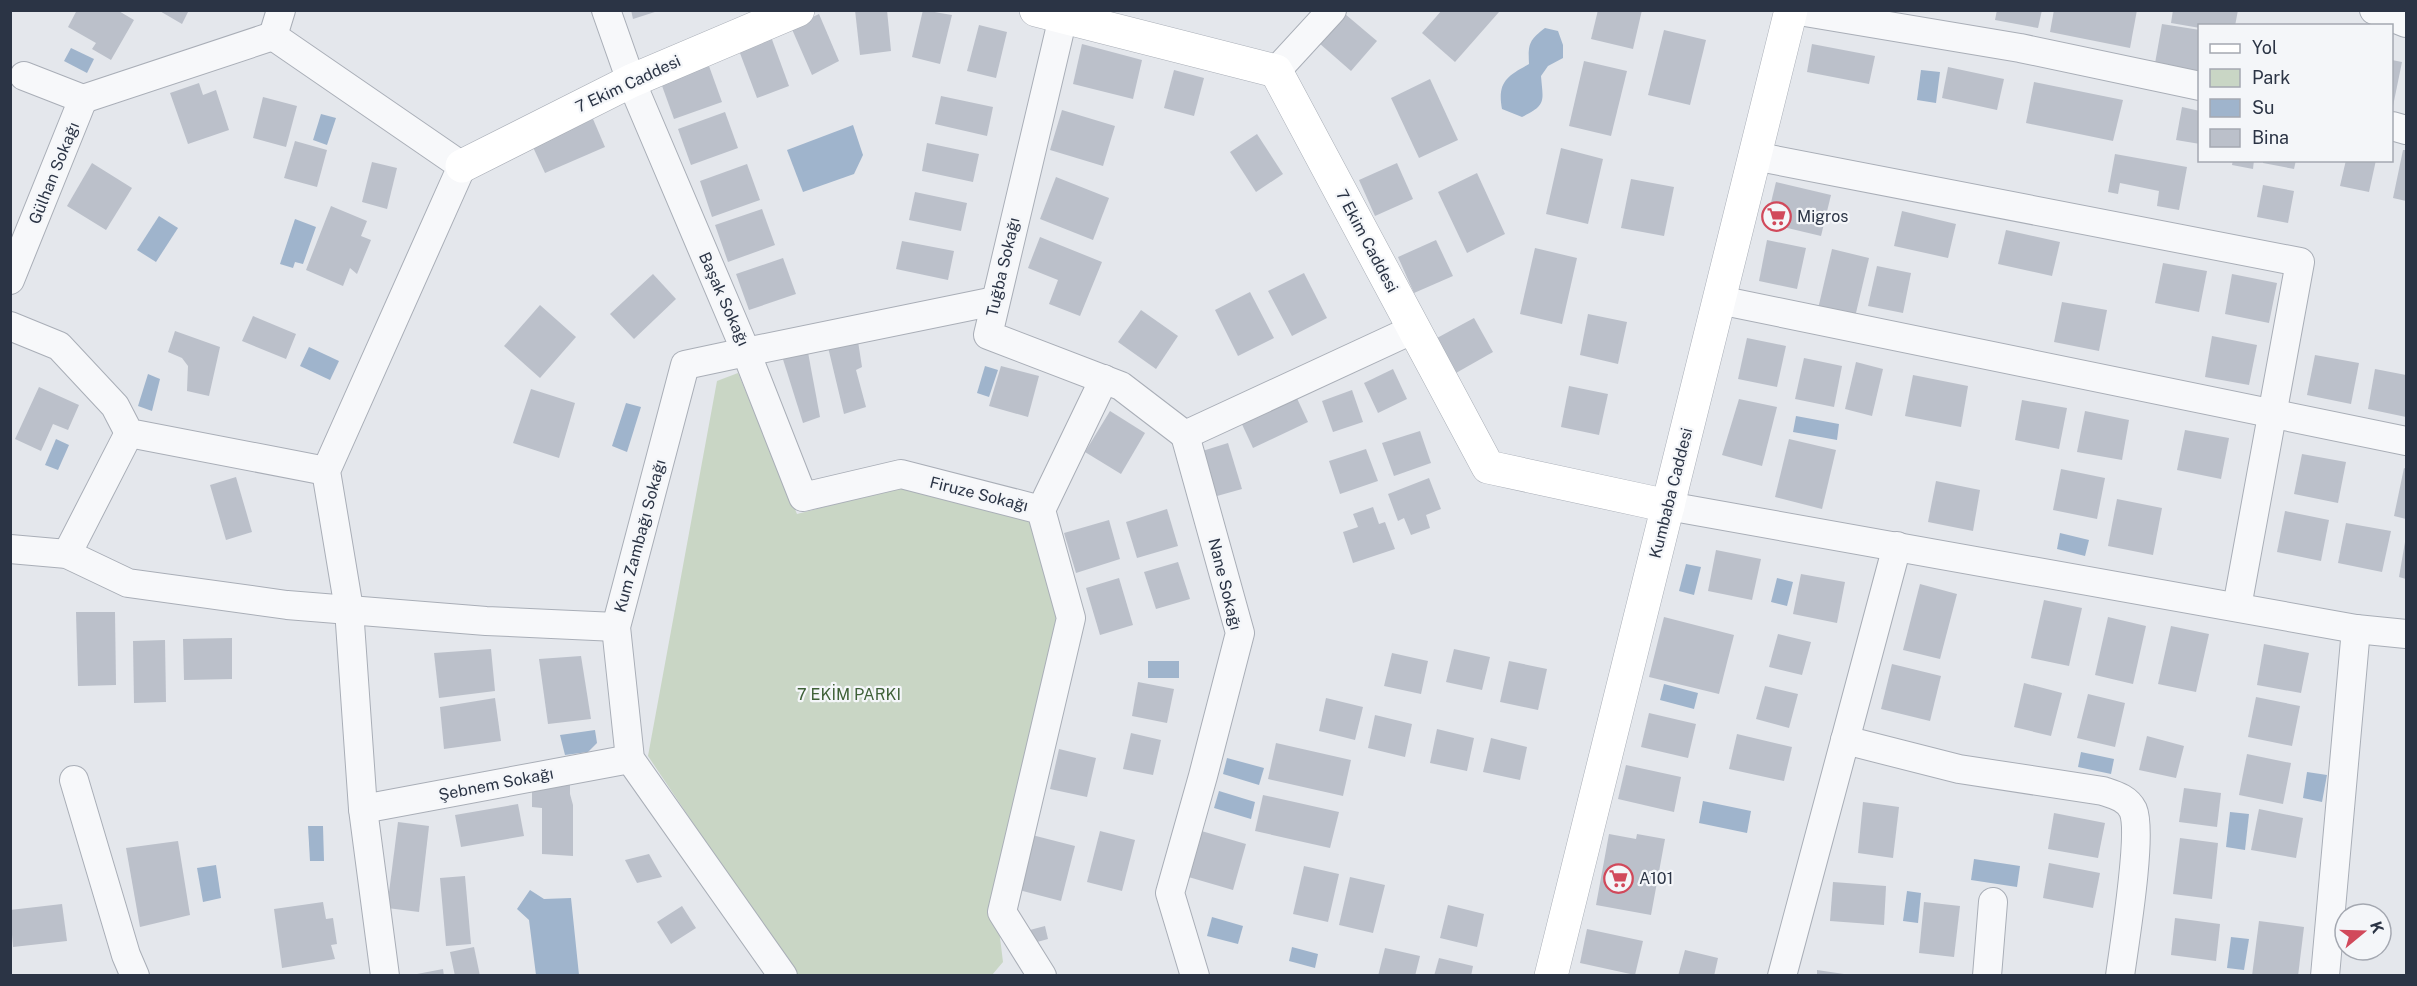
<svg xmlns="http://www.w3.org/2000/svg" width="2417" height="986" font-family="'Public Sans',sans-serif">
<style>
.green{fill:#c9d6c5}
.water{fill:#9fb4cc}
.building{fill:#bbc0ca}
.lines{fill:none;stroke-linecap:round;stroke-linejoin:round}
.street-casing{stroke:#a9aeb7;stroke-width:30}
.secondary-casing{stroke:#a9aeb7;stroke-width:34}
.street{stroke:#f7f8fa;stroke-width:28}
.secondary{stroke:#fff;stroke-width:33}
.labels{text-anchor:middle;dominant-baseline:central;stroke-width:4.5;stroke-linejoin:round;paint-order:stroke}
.street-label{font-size:16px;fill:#2b3445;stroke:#f4f6f9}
.poi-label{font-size:16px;fill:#2b3445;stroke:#f4f6f9;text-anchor:start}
.park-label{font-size:16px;fill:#3f6138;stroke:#f4f6f9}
</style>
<rect width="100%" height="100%" fill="#e4e7ec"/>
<path class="green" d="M738,373L797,514L906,486L1030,520L1057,616L995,897L1003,962L992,975H795L648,756L717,381Z"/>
<g class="water">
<path d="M1545,28L1558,31L1563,45V58L1548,66L1541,76C1543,101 1547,105 1522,117L1502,109C1497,82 1507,76 1529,64C1528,44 1529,40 1545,28Z"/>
<path d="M71,48L94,59L87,73L64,61Z"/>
<path d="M1921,70L1940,72L1936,103L1917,100Z"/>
<path d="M321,114L336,118L327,145L313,140Z"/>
<path d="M853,125L863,155L854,174L803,192L787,150Z"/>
<path d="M159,216L178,228L156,262L137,250Z"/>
<path d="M295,219L316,227L303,264L295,262L293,268L280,264Z"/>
<path d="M309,347L339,361L330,380L300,366Z"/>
<path d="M985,366L998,370L989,397L977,393Z"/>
<path d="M148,374L160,379L152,411L138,406Z"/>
<path d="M626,403L641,407L627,452L612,446Z"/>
<path d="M1796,416L1839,424L1837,440L1793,432Z"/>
<path d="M56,439L69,445L58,470L45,465Z"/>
<path d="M2060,533L2089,540L2085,556L2057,549Z"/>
<path d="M1686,564L1701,567L1694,595L1679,591Z"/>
<path d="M1777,578L1793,582L1787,606L1771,602Z"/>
<rect x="1148" y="661" width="31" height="17"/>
<path d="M1664,684L1698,693L1694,709L1660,700Z"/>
<path d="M595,730L597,743L588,752L565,755L560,735Z"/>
<path d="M2081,752L2114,759L2111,774L2078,767Z"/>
<path d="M1227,758L1264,768L1259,785L1223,774Z"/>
<path d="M2307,772L2327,775L2322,802L2303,798Z"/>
<path d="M1219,791L1255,802L1251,819L1214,808Z"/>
<path d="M1703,801L1751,811L1747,833L1699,823Z"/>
<path d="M2230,812L2249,814L2245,850L2226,847Z"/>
<path d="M308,826H323L324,861H310Z"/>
<path d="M1974,859L2020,866L2017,887L1971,880Z"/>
<path d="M216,865L221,898L203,902L197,868Z"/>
<path d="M530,890L544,899L571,898L579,975H536L529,920L517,909Z"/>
<path d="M1907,891L1921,893L1918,923L1903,921Z"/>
<path d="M1212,917L1243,926L1238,944L1207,936Z"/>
<path d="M2231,937L2249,939L2244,970L2227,968Z"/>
<path d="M1292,947L1318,954L1315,968L1289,961Z"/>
</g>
<g class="building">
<path d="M77,10H117L134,20L111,60L92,49L96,43L68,27Z"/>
<path d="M158,10H189L182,24Z"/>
<path d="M631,10H658V11L633,19Z"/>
<path d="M855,10H887L891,51L860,55Z"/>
<path d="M923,10L952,15L940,64L912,57Z"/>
<path d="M1442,10H1498L1499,12L1455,62L1422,33Z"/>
<path d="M1598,10H1642L1633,49L1591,39Z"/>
<path d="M1997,10H2042L2038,28L1995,20Z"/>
<path d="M2054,10H2137L2130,48L2050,32Z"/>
<path d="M2173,10H2238L2235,26H2200V28L2171,23Z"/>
<path d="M819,14L839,61L812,75L791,27Z"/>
<path d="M1345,14L1377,41L1351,71L1319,43Z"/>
<path d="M2162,24L2200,30V77L2154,69Z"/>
<path d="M979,25L1007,32L996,78L967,71Z"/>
<path d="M1664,30L1706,40L1690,105L1648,95Z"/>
<path d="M770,34L789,86L757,98L738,48Z"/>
<path d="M1082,44L1142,60L1133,99L1073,84Z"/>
<path d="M1812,44L1875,56L1869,84L1807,72Z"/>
<path d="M2392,60L2402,62L2393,106H2392Z"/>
<path d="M1584,61L1627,71L1611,136L1569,126Z"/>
<path d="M709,66L722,102L674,119L661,83Z"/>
<path d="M1948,67L2004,79L1997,110L1942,98Z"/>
<path d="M1174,70L1204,78L1194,116L1164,108Z"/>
<path d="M1430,79L1458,140L1419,158L1391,98Z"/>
<path d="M2034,82L2123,100L2113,141L2026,123Z"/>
<path d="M199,83L203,95L216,90L229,130L188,144L170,93Z"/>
<path d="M941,96L993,107L987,136L935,124Z"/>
<path d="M263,97L297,106L286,147L253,138Z"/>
<path d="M2182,107L2200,111V144L2176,140Z"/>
<path d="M1062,110L1115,126L1103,166L1050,150Z"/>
<path d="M725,112L738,148L691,165L678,129Z"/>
<path d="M593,119L605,147L545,173L532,145Z"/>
<path d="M1257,134L1283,174L1256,192L1230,152Z"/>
<path d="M295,141L327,150L317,187L284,178Z"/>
<path d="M927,143L979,154L973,182L922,171Z"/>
<path d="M1561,148L1603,159L1588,224L1546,214Z"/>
<path d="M2403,150H2406V201L2393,198Z"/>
<path d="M2115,154L2187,167L2179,210L2157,206L2159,191L2120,183L2118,194L2108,192Z"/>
<path d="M2233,160H2254L2253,169L2232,165Z"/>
<path d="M2263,160H2296L2294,169L2263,163Z"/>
<path d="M2346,160H2376L2369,192L2340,186Z"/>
<path d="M372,162L397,168L387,209L362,202Z"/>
<path d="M92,163L132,188L106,230L67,206Z"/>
<path d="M1397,163L1413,199L1375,216L1359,180Z"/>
<path d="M747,164L760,200L712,217L700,181Z"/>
<path d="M1477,173L1505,234L1467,253L1438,192Z"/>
<path d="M1056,177L1109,198L1093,240L1040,219Z"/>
<path d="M1631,179L1674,187L1664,236L1621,228Z"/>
<path d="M1776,182L1831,195L1821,236L1766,223Z"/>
<path d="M2263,185L2294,191L2288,223L2257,217Z"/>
<path d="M915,192L967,203L961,231L909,220Z"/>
<path d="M331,206L367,221L361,236L371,240L357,274L350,268L343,286L306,270Z"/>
<path d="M762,209L775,245L728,262L715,225Z"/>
<path d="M1902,211L1956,224L1948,258L1894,246Z"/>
<path d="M2006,230L2060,242L2052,276L1998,264Z"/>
<path d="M1040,237L1102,262L1080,316L1049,304L1058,280L1028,268Z"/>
<path d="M1436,240L1453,276L1414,293L1398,257Z"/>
<path d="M1767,240L1806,248L1797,289L1759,281Z"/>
<path d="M902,241L954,251L948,280L896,269Z"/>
<path d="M1535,248L1577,258L1562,324L1520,314Z"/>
<path d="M1832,249L1869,258L1855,317L1818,309Z"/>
<path d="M783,258L796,294L749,310L736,274Z"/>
<path d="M2163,263L2207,271L2199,312L2155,303Z"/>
<path d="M1877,266L1911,273L1903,313L1868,306Z"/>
<path d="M1304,273L1327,318L1292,336L1268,291Z"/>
<path d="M653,274L676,299L634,339L610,314Z"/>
<path d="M2232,274L2277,283L2269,323L2225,314Z"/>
<path d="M1250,292L1274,338L1238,356L1215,310Z"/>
<path d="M2062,302L2107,310L2099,351L2054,342Z"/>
<path d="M540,305L576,337L540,378L504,346Z"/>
<path d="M1141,310L1178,336L1156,369L1118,342Z"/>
<path d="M1588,314L1627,322L1618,364L1580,355Z"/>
<path d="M253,316L296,334L286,359L242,341Z"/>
<path d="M1474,318L1493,352L1456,373L1437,338Z"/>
<path d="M175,331L220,347L209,396L187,391L188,366L182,358L168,352Z"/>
<path d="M857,335L862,367L856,370L866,407L844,414L827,343Z"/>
<path d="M2212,336L2257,345L2249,385L2205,377Z"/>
<path d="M1747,338L1786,346L1777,387L1738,379Z"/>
<path d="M807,347L820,417L803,423L781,353Z"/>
<path d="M2315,355L2359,363L2351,404L2307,395Z"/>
<path d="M1804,358L1842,366L1834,407L1795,399Z"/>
<path d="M1856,362L1883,369L1872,416L1845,409Z"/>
<path d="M1001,366L1039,376L1028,417L989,406Z"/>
<path d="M1393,369L1407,399L1378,413L1364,383Z"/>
<path d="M2375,369L2406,375V417L2368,409Z"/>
<path d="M1913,375L1968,386L1961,427L1905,416Z"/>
<path d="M1569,386L1608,394L1599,435L1561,427Z"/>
<path d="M39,387L79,405L68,430L53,424L41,451L15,439Z"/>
<path d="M531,389L575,403L559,458L513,443Z"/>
<path d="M1352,390L1363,422L1333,432L1322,401Z"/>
<path d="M1295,394L1308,422L1253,448L1240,420Z"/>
<path d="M1739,399L1777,407L1762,466L1722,455Z"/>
<path d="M2022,400L2067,408L2059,449L2015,440Z"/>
<path d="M1110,411L1145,433L1121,474L1085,452Z"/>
<path d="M2085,411L2129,420L2122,460L2077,452Z"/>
<path d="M2185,430L2229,438L2221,479L2177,470Z"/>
<path d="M1420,431L1431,463L1394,476L1382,443Z"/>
<path d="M1789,439L1836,450L1822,509L1775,497Z"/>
<path d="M1228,443L1242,489L1217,496L1196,453Z"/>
<path d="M1366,449L1378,481L1340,494L1329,461Z"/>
<path d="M2302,454L2346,462L2338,503L2294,494Z"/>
<path d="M2404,468L2406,469V519L2394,516Z"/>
<path d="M2061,469L2105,478L2097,519L2053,510Z"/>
<path d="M236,477L252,532L226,540L210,485Z"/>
<path d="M1429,478L1441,509L1426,515L1430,528L1411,535L1404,518L1398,521L1388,494Z"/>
<path d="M1936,481L1980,490L1973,531L1928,522Z"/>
<path d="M2117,499L2162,508L2153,555L2108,546Z"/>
<path d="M1373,507L1379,524L1385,522L1395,549L1353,563L1343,532L1358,527L1353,514Z"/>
<path d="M1167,509L1178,546L1137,558L1126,522Z"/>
<path d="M2285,511L2329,520L2321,561L2277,552Z"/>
<path d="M1109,520L1120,559L1076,573L1064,533Z"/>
<path d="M2346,523L2391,531L2382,572L2338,563Z"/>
<path d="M2405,542H2406V579L2399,577Z"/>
<path d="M1716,550L1761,559L1752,600L1708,591Z"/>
<path d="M1178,562L1190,599L1156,609L1144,572Z"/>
<path d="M1801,574L1845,582L1837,623L1793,614Z"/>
<path d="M1119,578L1133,625L1100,635L1086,588Z"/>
<path d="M1920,584L1957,594L1940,659L1903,650Z"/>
<path d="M2044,600L2082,608L2069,666L2031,658Z"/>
<path d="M76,612H115L116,685L78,686Z"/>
<path d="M1664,617L1734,635L1719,694L1649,677Z"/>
<path d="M2108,617L2146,626L2133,684L2095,675Z"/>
<path d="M2171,626L2209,634L2196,692L2158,684Z"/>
<path d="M1778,634L1811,642L1802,675L1769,667Z"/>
<path d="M232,638V679L184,680L183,639Z"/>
<path d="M165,640L166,702L134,703L133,641Z"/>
<path d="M2264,644L2309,653L2301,693L2257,685Z"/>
<path d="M491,649L495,691L439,698L434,653Z"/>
<path d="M1454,649L1490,657L1482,690L1446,682Z"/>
<path d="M1392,653L1428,661L1421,694L1384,686Z"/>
<path d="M581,656L591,719L548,724L539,659Z"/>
<path d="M1509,661L1547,669L1538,710L1500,702Z"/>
<path d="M1892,664L1941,676L1930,721L1881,709Z"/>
<path d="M1138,682L1174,689L1167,723L1132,716Z"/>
<path d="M2024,683L2062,693L2051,736L2014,727Z"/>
<path d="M1765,686L1798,694L1789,728L1756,719Z"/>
<path d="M2088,694L2125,703L2115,747L2077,738Z"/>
<path d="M2256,697L2300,706L2292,746L2248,737Z"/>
<path d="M495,698L501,741L444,749L440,707Z"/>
<path d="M1326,698L1363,707L1355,740L1319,731Z"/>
<path d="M1649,713L1696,724L1688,758L1641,747Z"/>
<path d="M1375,715L1412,724L1405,757L1368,748Z"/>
<path d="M1437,729L1474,738L1467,771L1430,763Z"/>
<path d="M1131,733L1161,740L1153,775L1123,769Z"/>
<path d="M1737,734L1792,747L1784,781L1729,769Z"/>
<path d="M2147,736L2184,746L2176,778L2139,770Z"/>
<path d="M1491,738L1527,747L1520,780L1483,772Z"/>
<path d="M1276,743L1351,760L1343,796L1268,779Z"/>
<path d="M1059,749L1096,758L1087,797L1050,789Z"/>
<path d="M2247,754L2291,763L2283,804L2239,795Z"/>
<path d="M1626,765L1681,777L1674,812L1618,799Z"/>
<path d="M570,783V794L573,805V856L542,854V808L532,807V784Z"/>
<path d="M2184,788L2221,793L2217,827L2179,822Z"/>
<path d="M1263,795L1339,812L1330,848L1255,831Z"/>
<path d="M1863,802L1899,807L1893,858L1858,853Z"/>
<path d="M518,804L524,836L461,847L455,815Z"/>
<path d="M2259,809L2303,818L2296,858L2251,850Z"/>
<path d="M2054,813L2105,823L2098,858L2048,849Z"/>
<path d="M398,822L429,826L419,912L387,908Z"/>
<path d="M1198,830L1246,844L1233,890L1185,876Z"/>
<path d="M1100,831L1135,840L1122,891L1087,882Z"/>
<path d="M1609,834L1636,839L1637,834L1665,839L1651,915L1596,905Z"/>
<path d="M1032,835L1075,846L1061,901L1019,890Z"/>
<path d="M2180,838L2218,843L2212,899L2173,894Z"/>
<path d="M178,841L190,915L140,927L126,848Z"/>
<path d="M649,854L662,877L637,883L625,860Z"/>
<path d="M2049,863L2100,873L2093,908L2043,898Z"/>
<path d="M1304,866L1339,874L1328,922L1293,914Z"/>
<path d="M465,876L471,944L446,946L440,878Z"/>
<path d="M1350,877L1385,885L1373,933L1339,925Z"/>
<path d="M1833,882L1886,886L1884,925L1830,921Z"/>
<path d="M323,902L326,919L333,918L337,944L331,945L335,959L282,968L274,909Z"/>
<path d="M1924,902L1960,906L1954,957L1919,953Z"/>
<path d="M62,904L67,941L13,947L10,910Z"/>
<path d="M1448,905L1484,914L1477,947L1440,938Z"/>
<path d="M682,906L696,928L671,944L657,922Z"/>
<path d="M2175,918L2220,924L2216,961L2171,955Z"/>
<path d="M2259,921L2304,927L2298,976H2252Z"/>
<path d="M1045,926L1048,939L1030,944L1026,931Z"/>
<path d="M1587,929L1643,941L1635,975L1580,963Z"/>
<path d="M474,947L480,976H455L450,952Z"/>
<path d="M1385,948L1420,956L1415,976H1378Z"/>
<path d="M1685,950L1718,958L1714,976H1678Z"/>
<path d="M1439,958L1473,966L1471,976H1434Z"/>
<path d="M443,969L444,976H417V974Z"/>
<path d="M1817,970L1844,974V976H1817Z"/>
</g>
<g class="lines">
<defs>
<g id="street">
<path d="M606,10L631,81L746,352L995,301"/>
<path d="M1793,10L2020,48L2200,86"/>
<path d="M2374,10L2406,23"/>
<path d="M1063,17L988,335L1121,386L1185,435"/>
<path d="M273,36L462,166L326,471L349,609L363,809L385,976"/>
<path d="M273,36L281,10"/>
<path d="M1276,71L1332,10"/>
<path d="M24,76L83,99"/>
<path d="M83,99L273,36"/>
<path d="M2392,126L2406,130"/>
<path d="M1754,156L2300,262L2237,607"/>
<path d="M10,280L83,99"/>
<path d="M1719,300L2406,441"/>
<path d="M10,326L59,346L115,406L129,433L326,471"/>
<path d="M1185,435L1240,633L1203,776L1170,893L1195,976"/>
<path d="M1185,435L1414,329"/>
<path d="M1668,506L2356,629L2406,634"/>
<path d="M1041,510L1104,379"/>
<path d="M10,549L67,554L128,583L287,605L486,621L616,627"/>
<path d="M67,554L129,433"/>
<path d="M1845,740L1959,769L2103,791C2115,795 2127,798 2133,810C2143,833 2124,946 2120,976"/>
<path d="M74,780L126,955L135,976"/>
<path d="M363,809L630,759"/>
<path d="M783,976L630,759L616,627L685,365L746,352L803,497L901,474L1041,510L1071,618L1002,912L1042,976"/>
<path d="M1782,976L1897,546"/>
<path d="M1987,976L1993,902"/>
<path d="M2325,976L2356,629"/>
</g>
<g id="secondary">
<path d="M1036,10L1276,71L1488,467L1668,506"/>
<path d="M462,166L631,81L798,10"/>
<path d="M1551,976L1791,10"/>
</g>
</defs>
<use href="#street" class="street-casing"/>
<use href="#secondary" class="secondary-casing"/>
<use href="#street" class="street"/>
<use href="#secondary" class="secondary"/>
</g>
<defs>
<symbol id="supermarket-ring" viewBox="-11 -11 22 22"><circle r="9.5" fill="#f4f6f9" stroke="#d1495b" stroke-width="1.5"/><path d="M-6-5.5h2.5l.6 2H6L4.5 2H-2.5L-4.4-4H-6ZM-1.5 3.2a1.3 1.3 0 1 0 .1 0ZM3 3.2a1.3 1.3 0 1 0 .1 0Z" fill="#d1495b"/></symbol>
</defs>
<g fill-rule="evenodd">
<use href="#supermarket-ring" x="1760" y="200" width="33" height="33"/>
<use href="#supermarket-ring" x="1602" y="862" width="33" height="33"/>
</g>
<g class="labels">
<g class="street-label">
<text transform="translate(628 84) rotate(-25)">7 Ekim Caddesi</text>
<text transform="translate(54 173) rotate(-68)">Gülhan Sokağı</text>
<text transform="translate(1367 241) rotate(62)">7 Ekim Caddesi</text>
<text transform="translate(1003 267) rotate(-77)">Tuğba Sokağı</text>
<text transform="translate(724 299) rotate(66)">Başak Sokağı</text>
<text transform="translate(1671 493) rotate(-76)">Kumbaba Caddesi</text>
<text transform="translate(979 494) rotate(14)">Firuze Sokağı</text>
<text transform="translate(640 536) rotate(-75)">Kum Zambağı Sokağı</text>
<text transform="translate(1225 584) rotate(76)">Nane Sokağı</text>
<text transform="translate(496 784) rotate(-11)">Şebnem Sokağı</text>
</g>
<g class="poi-label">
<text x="1797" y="216">Migros</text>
<text x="1639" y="878">A101</text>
</g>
<g class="park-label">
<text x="849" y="694">7 EKİM PARKI</text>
</g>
</g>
<rect width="2417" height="986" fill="none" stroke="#2b3445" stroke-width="24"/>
<rect x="2198" y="24" width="195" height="138" fill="#f4f6f9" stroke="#a4a8b1" stroke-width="1.5"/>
<rect x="2210" y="44" width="30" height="9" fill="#ffffff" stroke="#a4a8b1" stroke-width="1.5"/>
<text x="2252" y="54" font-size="18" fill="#2b3445">Yol</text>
<rect x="2210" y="69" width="30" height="18" fill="#c9d6c5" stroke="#a4a8b1" stroke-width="1.5"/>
<text x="2252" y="84" font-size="18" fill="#2b3445">Park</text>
<rect x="2210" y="99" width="30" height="18" fill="#9fb4cc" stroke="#a4a8b1" stroke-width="1.5"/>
<text x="2252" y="114" font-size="18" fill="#2b3445">Su</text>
<rect x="2210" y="129" width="30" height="18" fill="#bbc0ca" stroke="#a4a8b1" stroke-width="1.5"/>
<text x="2252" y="144" font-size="18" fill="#2b3445">Bina</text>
<g transform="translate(2363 932) rotate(71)"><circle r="28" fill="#f4f6f9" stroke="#a4a8b1" stroke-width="1.5"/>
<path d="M0-4.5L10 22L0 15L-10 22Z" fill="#d1495b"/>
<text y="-9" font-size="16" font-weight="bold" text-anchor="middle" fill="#2b3445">K</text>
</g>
</svg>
